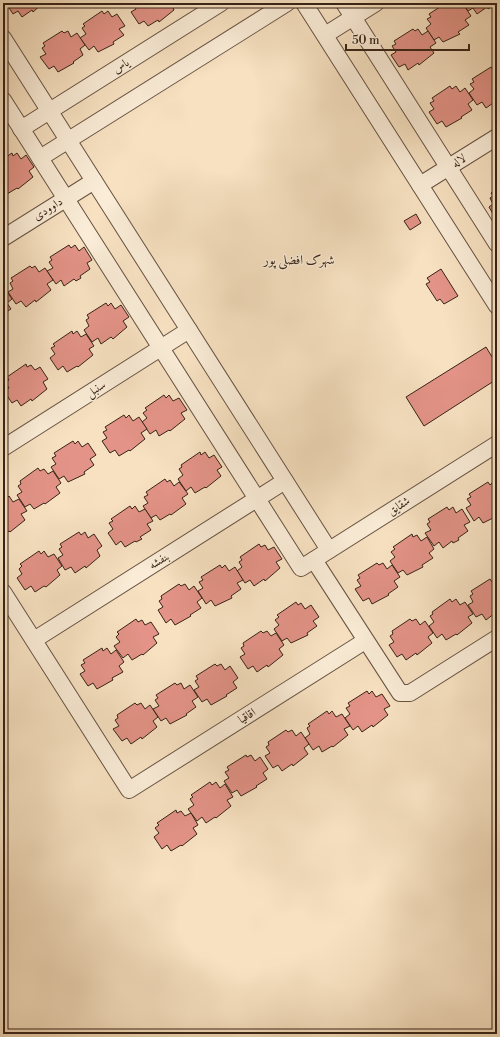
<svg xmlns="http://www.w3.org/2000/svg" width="500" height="1037" font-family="'Libre Bodoni',Amiri,serif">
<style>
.building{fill:#e39387;stroke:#372317}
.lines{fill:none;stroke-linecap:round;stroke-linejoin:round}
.street-casing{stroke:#675242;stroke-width:18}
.street{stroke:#faecd7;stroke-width:16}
.labels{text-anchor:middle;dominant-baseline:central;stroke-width:3;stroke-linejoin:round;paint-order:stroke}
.street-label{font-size:12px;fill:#372317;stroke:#faecd7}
.neighbourhood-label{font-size:13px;fill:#372317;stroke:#faecd7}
</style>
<rect width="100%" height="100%" fill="#f7e1c1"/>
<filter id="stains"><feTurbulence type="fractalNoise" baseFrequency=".005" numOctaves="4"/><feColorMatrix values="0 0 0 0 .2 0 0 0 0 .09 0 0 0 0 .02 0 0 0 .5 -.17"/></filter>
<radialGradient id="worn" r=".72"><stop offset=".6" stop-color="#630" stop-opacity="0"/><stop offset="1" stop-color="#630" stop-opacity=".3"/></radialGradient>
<g class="building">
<path d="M6,3H43L33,12L32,10L22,17L18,11L13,14Z"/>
<path d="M133,3H171L174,10L159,22L158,20L148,26L144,21L139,24L131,12L136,9Z"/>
<path d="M446,3H454L457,8L463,4L471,16L465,20L469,25L458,32L460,34L443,42L439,37L434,40L426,28L431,24L427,19L431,17L429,14Z"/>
<path d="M463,3H494V5L488,9L487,7L477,14L473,8L468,11Z"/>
<path d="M102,11L104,14L108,11L112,17L117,14L125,26L119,29L124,35L113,42L114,44L98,52L94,46L89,50L80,38L86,34L82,28L85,26L83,24Z"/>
<path d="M413,29L415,31L418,29L422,35L428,31L436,43L430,47L434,53L419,65L418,63L408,70L405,64L399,67L391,55L396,52L392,46L396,44L394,41Z"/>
<path d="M62,31L64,33L68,31L71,37L77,33L85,45L80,49L83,55L73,62L74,63L58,72L54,66L49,69L40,57L46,54L42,48L45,46L43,43Z"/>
<path d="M491,67L492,69L496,67L497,68V102L496,101L486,108L482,102L477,105L469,93L474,89L470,84L474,82L472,79Z"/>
<path d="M450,86L452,89L456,86L460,92L465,88L473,100L468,104L472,110L461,117L462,118L446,127L442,121L437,124L429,112L434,109L430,103L434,101L432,98Z"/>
<path d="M12,153L13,156L17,153L21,159L26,155L34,167L29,171L33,177L18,189L17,188L7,194L3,188V159Z"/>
<path d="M497,189V219H496L489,207L493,204L490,198L493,196L491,193Z"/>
<path d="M416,214L421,223L410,230L404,221Z"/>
<path d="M69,245L71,248L75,245L79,251L84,247L92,260L87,263L90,269L80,276L81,278L76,281L74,279L64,286L61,280L56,284L47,271L53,268L49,262L52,260L50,257Z"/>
<path d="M30,266L32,268L35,266L39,272L45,268L53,280L47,284L51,290L36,302L35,300L26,307L21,301L16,304L8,292L13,289L10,283L13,281L11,278Z"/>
<path d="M441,269L458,296L444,304L440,299L437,301L426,284L430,282L427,278Z"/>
<path d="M4,287L12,299L7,303L11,309L3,314Z"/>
<path d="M106,303L108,306L111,303L115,309L121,305L129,317L123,321L127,327L113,339L111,337L101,344L98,338L92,342L84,330L89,326L86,320L89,318L87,315Z"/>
<path d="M72,331L73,334L77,331L81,337L86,334L94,346L89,349L93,355L78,367L77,366L67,372L63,366L58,370L50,358L55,354L51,348L55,346L53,344Z"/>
<path d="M486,347L497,365V379L424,426L406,397Z"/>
<path d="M26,364L27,367L31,365L35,370L40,367L48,379L43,382L47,389L32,401L31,399L21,406L17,400L12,403L4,391L9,388L5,382L9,380L7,377Z"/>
<path d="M3,390L8,398L3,401Z"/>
<path d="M164,395L166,398L169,395L173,401L179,398L187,410L181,413L185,419L170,431L169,430L159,436L156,430L150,434L142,422L147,418L143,413L147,410L145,408Z"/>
<path d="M124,415L126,418L129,415L133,421L139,417L147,429L141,433L145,439L130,451L129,450L119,456L115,450L110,453L102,441L107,438L103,432L107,430L105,427Z"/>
<path d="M73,441L75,444L78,441L82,447L88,443L96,455L90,459L94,465L84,472L85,474L68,482L64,476L59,479L51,467L56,464L52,458L56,456L54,453Z"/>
<path d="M200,452L201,455L205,452L209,458L214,455L222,467L217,470L221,476L206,488L205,487L195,493L191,487L186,491L178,479L183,475L179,469L182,467L181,465Z"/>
<path d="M38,468L40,471L44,469L48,474L53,471L61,483L56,487L60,493L45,504L44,503L34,509L30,504L25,507L17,495L22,492L18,486L21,484L20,481Z"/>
<path d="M165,479L167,482L170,480L174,486L179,482L188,494L182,498L186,504L171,515L170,514L160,520L156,515L151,518L143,506L148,503L144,497L148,495L146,492Z"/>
<path d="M488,482L490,485L493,482L497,488V516L483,523L479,517L474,521L466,508L471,505L467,499L471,497L469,494Z"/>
<path d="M4,496L6,499L9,496L13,502L19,499L27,511L21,514L25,520L10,532L9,531L3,535Z"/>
<path d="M130,506L132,509L135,506L139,512L145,509L153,521L147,524L151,530L140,537L142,539L136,542L135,541L125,547L121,541L116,545L108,533L113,529L109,523L113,521L111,519Z"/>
<path d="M447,507L449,510L453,507L456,513L462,509L470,522L464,525L468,531L458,538L459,540L453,543L452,541L443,548L439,542L434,546L425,533L431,530L427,524L430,522L428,519Z"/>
<path d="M79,532L81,535L85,532L88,538L94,534L102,546L97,550L100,556L86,568L85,566L75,573L71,567L65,570L58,558L63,555L59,549L62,547L60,544Z"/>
<path d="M412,534L413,537L417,535L421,541L427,537L434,549L429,553L433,558L422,565L423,567L407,575L403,570L398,573L390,561L395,557L391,552L395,549L393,547Z"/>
<path d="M259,544L261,547L265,545L268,550L274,547L282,559L276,562L280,568L265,581L264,579L254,586L250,580L245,583L237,571L242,567L239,562L242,560L240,557Z"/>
<path d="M39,551L41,554L44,551L48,557L54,554L62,566L57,570L60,575L46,587L44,586L35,592L31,586L25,590L17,578L22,574L19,569L22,566L20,564Z"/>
<path d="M377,563L379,565L383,563L387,569L392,565L400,577L394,581L398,587L388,594L389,595L372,604L369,598L363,601L355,589L361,586L357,580L360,578L358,575Z"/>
<path d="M220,565L222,568L225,565L229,571L235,567L243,580L237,583L241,589L231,596L232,598L215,606L211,600L206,604L198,591L203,588L199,582L203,580L201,577Z"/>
<path d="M490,579L492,582L495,579L497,581V615L495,613L486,620L482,614L476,617L468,605L473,602L470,596L473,594L471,591Z"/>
<path d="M179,584L181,586L185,584L189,590L194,586L202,598L197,602L201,608L190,615L191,616L175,625L171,619L166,623L158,610L163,607L159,601L162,599L161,596Z"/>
<path d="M450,599L452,602L456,599L460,605L465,602L473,614L468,617L472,623L457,635L456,634L446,640L442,634L437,638L429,626L434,622L430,616L433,614L432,612Z"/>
<path d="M296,602L298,605L301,603L305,609L311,605L319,617L313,621L317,626L307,633L308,635L291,643L287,638L282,641L274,629L279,625L275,620L279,617L277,615Z"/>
<path d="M136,619L138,622L142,620L145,625L151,622L159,634L153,637L157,643L143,655L142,654L132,660L128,654L123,658L114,646L120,642L116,637L119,634L117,632Z"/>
<path d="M410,619L412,621L416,619L420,625L425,621L433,633L428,637L432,643L417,655L416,653L406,660L402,654L397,657L389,645L394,642L390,636L393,634L392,631Z"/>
<path d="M261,631L263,633L267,631L271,636L276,633L284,645L279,649L283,655L268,667L267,665L257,672L253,666L248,669L240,657L245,654L241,648L244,646L243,643Z"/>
<path d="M102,648L103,651L107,648L111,654L116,650L124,662L119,666L123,672L112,678L113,680L97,689L93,683L88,686L80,674L85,671L81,665L85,663L83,660Z"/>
<path d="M215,664L217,666L221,664L225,670L230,666L238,678L233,682L237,688L226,695L227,696L211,705L207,699L202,702L194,690L199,687L195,681L198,679L196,676Z"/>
<path d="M175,683L177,685L181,683L184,689L190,685L198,697L192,701L196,707L186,714L187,715L170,724L166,718L161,721L153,709L159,706L155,700L158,698L156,695Z"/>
<path d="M367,691L369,694L372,691L376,697L382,694L390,706L384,709L388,715L373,727L372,725L362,732L358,726L353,730L345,718L350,714L346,708L350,706L348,703Z"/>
<path d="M135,703L137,705L141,703L145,709L150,705L158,717L153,721L157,727L142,739L141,737L131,744L127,738L122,741L113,729L119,726L115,720L118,718L117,715Z"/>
<path d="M327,711L329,714L332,711L336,717L342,714L350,726L344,729L348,735L333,747L332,746L322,752L319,746L313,750L305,738L310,734L307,728L310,726L308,724Z"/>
<path d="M286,730L288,732L292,730L296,736L301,732L309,744L304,748L308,754L293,766L292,764L282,771L278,765L273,768L265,756L270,753L266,747L269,745L268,742Z"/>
<path d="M246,755L247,757L251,755L255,761L260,757L268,769L263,773L267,779L256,786L257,787L241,796L237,790L232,793L224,781L229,778L225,772L229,770L227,767Z"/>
<path d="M210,782L212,785L216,782L220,788L225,784L233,797L227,800L231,806L216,818L215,817L206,823L202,817L197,821L188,809L194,805L190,799L193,797L191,795Z"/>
<path d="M176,810L177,813L181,811L185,816L191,813L198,825L193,828L197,834L182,846L181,845L171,851L167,845L162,849L154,837L159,833L155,828L159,825L157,823Z"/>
</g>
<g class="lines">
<defs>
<g id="street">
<path d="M304,3L497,306"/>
<path d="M344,3L497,244"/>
<path d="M325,35L376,3"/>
<path d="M3,38L329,550"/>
<path d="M3,100L301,568L497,444"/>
<path d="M21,129L221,3"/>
<path d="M40,158L287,3"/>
<path d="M420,185L497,137"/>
<path d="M3,238L94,181"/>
<path d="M3,448L189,330"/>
<path d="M314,560L400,693H410L497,638"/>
<path d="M3,592L129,790L365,641"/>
<path d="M34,640L285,481"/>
</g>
</defs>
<use href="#street" class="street-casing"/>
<use href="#street" class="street"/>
</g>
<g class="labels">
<g class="street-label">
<text transform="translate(121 66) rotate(-32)">یاس</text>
<text transform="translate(459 161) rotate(-32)">لاله</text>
<text transform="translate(48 209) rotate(-32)">داوودی</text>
<text transform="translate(96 389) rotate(-32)">سنبل</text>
<text transform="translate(399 506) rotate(-32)">شقایق</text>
<text transform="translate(159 561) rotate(-32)">بنفشه</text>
<text transform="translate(247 716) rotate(-32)">اقاقیا</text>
</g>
<g class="neighbourhood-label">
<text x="299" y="260">شهرک افضلی ‌پور</text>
</g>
</g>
<rect width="500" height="1037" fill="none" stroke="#f7e1c1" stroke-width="16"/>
<rect x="4" y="4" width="492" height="1029" fill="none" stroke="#372317" stroke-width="2"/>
<rect x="8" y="8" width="484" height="1021" fill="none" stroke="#372317"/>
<path d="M346 44v6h123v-6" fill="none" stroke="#372317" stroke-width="2"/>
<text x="352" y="44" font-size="12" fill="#372317" stroke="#faecd7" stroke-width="3" paint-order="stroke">50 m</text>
<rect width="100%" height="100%" filter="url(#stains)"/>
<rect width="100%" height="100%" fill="url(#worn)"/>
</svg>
